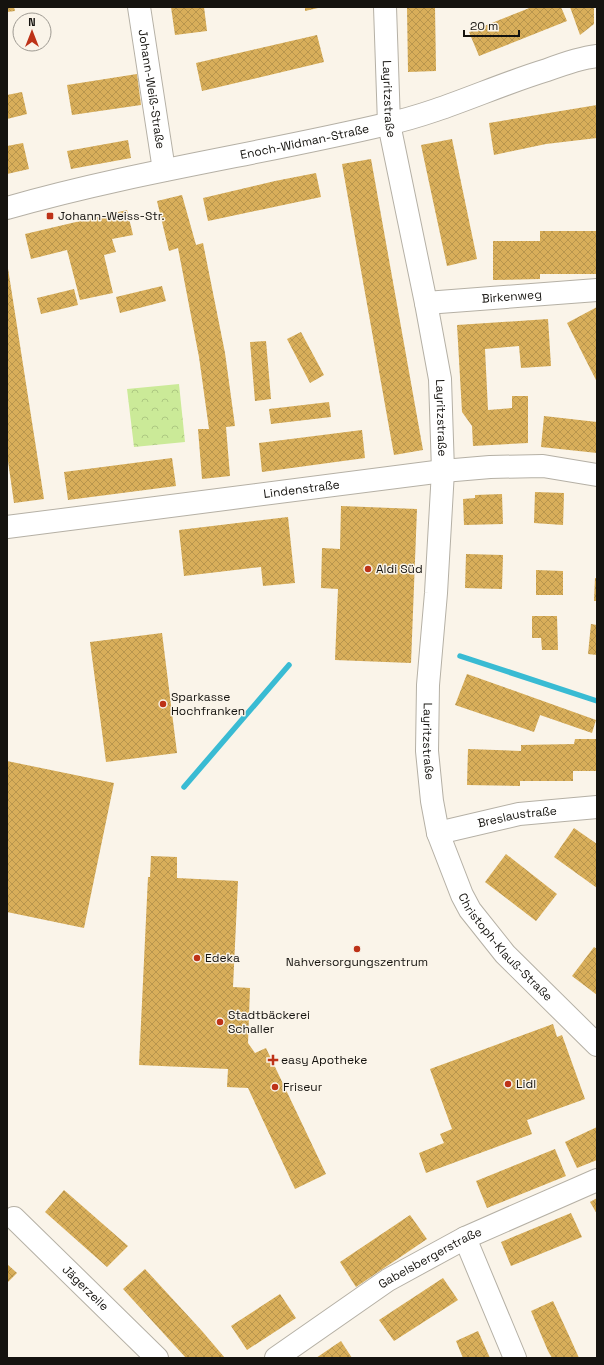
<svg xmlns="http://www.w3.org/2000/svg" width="604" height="1365" font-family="'Space Grotesk',sans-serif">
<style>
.park{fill:url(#park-crowns)}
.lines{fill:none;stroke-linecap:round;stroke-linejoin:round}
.stream{stroke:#39bbd3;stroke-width:5.5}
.building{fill:url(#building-cross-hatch)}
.street-casing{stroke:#b5b0a5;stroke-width:24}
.secondary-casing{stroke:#b5b0a5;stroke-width:24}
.street{stroke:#fff;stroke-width:22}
.secondary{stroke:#fff;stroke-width:22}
.poi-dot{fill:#bd3218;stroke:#faf4e9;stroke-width:1.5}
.labels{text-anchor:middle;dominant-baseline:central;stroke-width:3;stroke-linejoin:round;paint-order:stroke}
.street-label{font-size:12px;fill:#15130f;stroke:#faf4e9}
.poi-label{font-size:12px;fill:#15130f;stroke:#faf4e9;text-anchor:start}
</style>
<defs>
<pattern id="park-crowns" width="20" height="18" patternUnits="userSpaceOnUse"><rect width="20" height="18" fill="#cbea98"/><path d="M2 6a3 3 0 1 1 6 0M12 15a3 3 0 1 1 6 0" fill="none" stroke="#adc882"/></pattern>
<pattern id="building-cross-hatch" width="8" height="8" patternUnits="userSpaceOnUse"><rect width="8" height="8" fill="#d8ae5a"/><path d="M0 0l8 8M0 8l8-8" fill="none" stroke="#b8954d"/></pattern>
</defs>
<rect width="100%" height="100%" fill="#faf4e9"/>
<path class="park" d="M179,384L185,442L134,447L127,389Z"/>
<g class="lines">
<g class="stream">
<path d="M460,656L597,701"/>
<path d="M184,787L289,665"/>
</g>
</g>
<g class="building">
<path d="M7,7H14L15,11L7,12Z"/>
<path d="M171,7H204L207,31L175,35Z"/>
<path d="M305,7H318V8L305,11Z"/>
<path d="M407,7H435L436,71L408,72Z"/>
<path d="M532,7H561L567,21L479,56L469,32Z"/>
<path d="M570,7H594V24L580,35Z"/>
<path d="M317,35L324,62L202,91L196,63Z"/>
<path d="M137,74L141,105L72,115L67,85Z"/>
<path d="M22,92L27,114L7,119V95Z"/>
<path d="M597,105V138L546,144L494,155L489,123Z"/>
<path d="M452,139L477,259L447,266L421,145Z"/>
<path d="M128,140L131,158L71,169L67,151Z"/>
<path d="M23,143L29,169L7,174V146Z"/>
<path d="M371,159L423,450L394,455L342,164Z"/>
<path d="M316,173L321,197L208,221L203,198L275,181Z"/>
<path d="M182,195L196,245L203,243L225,353L235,426L226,427L230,476L202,479L198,429H209L199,357L178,248L169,251L157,201Z"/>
<path d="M127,210L133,235L112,239L116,252L104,255L113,293L80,300L67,250L31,259L25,234Z"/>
<path d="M540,231H597V274H540V279L493,280V241H540Z"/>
<path d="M7,262L44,499L14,503L7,454Z"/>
<path d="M162,286L166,301L120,313L116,297Z"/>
<path d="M74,289L78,305L41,314L37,298Z"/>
<path d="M597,307V382L567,323Z"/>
<path d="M548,319L551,366L521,368L519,346L485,349L488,410L512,408V396H528V443L473,446L472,426L462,412L457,325Z"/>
<path d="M301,332L324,375L310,383L287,339Z"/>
<path d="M266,341L271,399L255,401L250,342Z"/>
<path d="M329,402L331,417L271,424L269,409Z"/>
<path d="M544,416L597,422V453L541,447Z"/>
<path d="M362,430L365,458L262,472L259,443Z"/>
<path d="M172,458L176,486L68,500L64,472Z"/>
<path d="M535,492L564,493L563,525L534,523Z"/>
<path d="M502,494L503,524L464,525L463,499L475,498V495Z"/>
<path d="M341,506L417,509L411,663L335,660L338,589L321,588L322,548L340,549Z"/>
<path d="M288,517L295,583L263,586L261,567L184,576L179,530Z"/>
<path d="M466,554L503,555L502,589L465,588Z"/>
<path d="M536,570L563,571V595H536Z"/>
<path d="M595,578H597V601H594Z"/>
<path d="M532,616H557L558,650H542L541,638H532Z"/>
<path d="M591,624L597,625V655L588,654Z"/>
<path d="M162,633L177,753L106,762L90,642Z"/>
<path d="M467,674L596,720L592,733L540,715L534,732L455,705Z"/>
<path d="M575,739H597V771H573V781H520V786L467,785L468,749L521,751V745L574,744Z"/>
<path d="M7,761L114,783L84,928L7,912Z"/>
<path d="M574,828L597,844V888L554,857Z"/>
<path d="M506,854L557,894L536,921L485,882Z"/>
<path d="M151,856L177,857V878L238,881L233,987L250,988L248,1043L255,1053L266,1048L326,1174L295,1189L248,1088L227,1087L228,1069L139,1065L148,877H150Z"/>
<path d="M594,947L597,949V995L572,976Z"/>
<path d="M553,1024L557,1037L562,1035L585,1099L527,1120L532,1134L426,1173L419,1153L444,1143L440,1134L452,1129L430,1069Z"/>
<path d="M597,1127V1160L577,1168L565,1142Z"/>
<path d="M555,1149L566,1176L487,1208L476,1181Z"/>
<path d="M64,1190L128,1246L107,1267L45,1212Z"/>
<path d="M597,1198V1214L590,1202Z"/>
<path d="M571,1213L582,1237L511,1266L501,1242Z"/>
<path d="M410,1215L427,1239L356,1287L340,1262Z"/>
<path d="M7,1264L17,1273L7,1283Z"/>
<path d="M145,1269L202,1331L225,1358H186L123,1289Z"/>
<path d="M443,1278L458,1300L394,1341L379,1320Z"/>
<path d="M280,1294L296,1318L247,1350L231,1326Z"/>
<path d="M553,1301L571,1340L579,1358H552L548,1351L531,1311Z"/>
<path d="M478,1331L490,1358H463L456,1341Z"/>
<path d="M341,1341L352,1358H316Z"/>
</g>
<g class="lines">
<defs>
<g id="street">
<path id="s1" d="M139,7L164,170"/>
<path id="s2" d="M385,7L389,124L426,303L440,379L443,471L436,593L428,685L427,751L432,801L438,833L462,895L470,910L505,954L597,1045"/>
<path id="s3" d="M426,303L597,290"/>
<path id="s4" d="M7,527L443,471L490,467L543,466L597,475"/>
<path id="s5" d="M438,833L519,814L597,807"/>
<path id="s6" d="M14,1218L157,1358"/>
<path d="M465,1238L515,1358"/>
<path id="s7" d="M276,1358L388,1280L465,1238L597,1180"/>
</g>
<g id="secondary">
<path id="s8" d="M7,208C132,172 261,154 387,124C442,112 494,86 547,70C563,64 580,58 597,56"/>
</g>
</defs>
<use href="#street" class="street-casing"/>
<use href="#secondary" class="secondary-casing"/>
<use href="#street" class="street"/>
<use href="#secondary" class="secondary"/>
</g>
<g class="poi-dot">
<rect x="46" y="212" width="8" height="8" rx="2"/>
<circle cx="368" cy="569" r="4"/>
<circle cx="163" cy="704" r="4"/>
<circle cx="357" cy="949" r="4"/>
<circle cx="197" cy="958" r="4"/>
<circle cx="220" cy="1022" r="4"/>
<path d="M271 1054h4v4h4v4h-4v4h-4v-4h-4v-4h4z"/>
<circle cx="508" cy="1084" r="4"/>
<circle cx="275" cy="1087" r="4"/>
</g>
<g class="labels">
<g class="street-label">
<text stroke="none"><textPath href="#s1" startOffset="83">Johann-Weiß-Straße</textPath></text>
<text stroke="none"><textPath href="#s2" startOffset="92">Layritzstraße</textPath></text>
<text stroke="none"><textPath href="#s8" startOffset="305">Enoch-Widman-Straße</textPath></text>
<text stroke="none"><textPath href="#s3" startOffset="86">Birkenweg</textPath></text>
<text stroke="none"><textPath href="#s2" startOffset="416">Layritzstraße</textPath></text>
<text stroke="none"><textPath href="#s4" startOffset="297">Lindenstraße</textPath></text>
<text stroke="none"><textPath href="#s2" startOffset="740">Layritzstraße</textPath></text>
<text stroke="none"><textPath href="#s5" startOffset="81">Breslaustraße</textPath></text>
<text stroke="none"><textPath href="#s2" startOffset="967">Christoph-Klauß-Straße</textPath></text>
<text stroke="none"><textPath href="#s7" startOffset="184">Gabelsbergerstraße</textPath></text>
<text stroke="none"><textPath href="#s6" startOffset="100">Jägerzeile</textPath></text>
</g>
<g class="poi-label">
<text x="58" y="216">Johann-Weiss-Str.</text>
<text x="376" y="569">Aldi Süd</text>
<text x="171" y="697">Sparkasse<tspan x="171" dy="14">Hochfranken</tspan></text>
<text x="205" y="958">Edeka</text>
<text x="357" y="962" text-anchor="middle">Nahversorgungszentrum</text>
<text x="228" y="1015">Stadtbäckerei<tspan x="228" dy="14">Schaller</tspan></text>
<text x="281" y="1060">easy Apotheke</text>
<text x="516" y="1084">Lidl</text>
<text x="283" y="1087">Friseur</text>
</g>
</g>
<rect width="604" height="1365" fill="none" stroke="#15130f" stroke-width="16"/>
<g transform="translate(32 32)"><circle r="19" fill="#faf4e9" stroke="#9e9a92"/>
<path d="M0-3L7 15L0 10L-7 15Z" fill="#bd3218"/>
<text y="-6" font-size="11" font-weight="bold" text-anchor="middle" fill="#15130f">N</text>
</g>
<path d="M464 30v6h55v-6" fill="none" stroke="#15130f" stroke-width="2"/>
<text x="470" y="30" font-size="12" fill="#15130f" stroke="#faf4e9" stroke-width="3" paint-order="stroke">20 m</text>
</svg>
